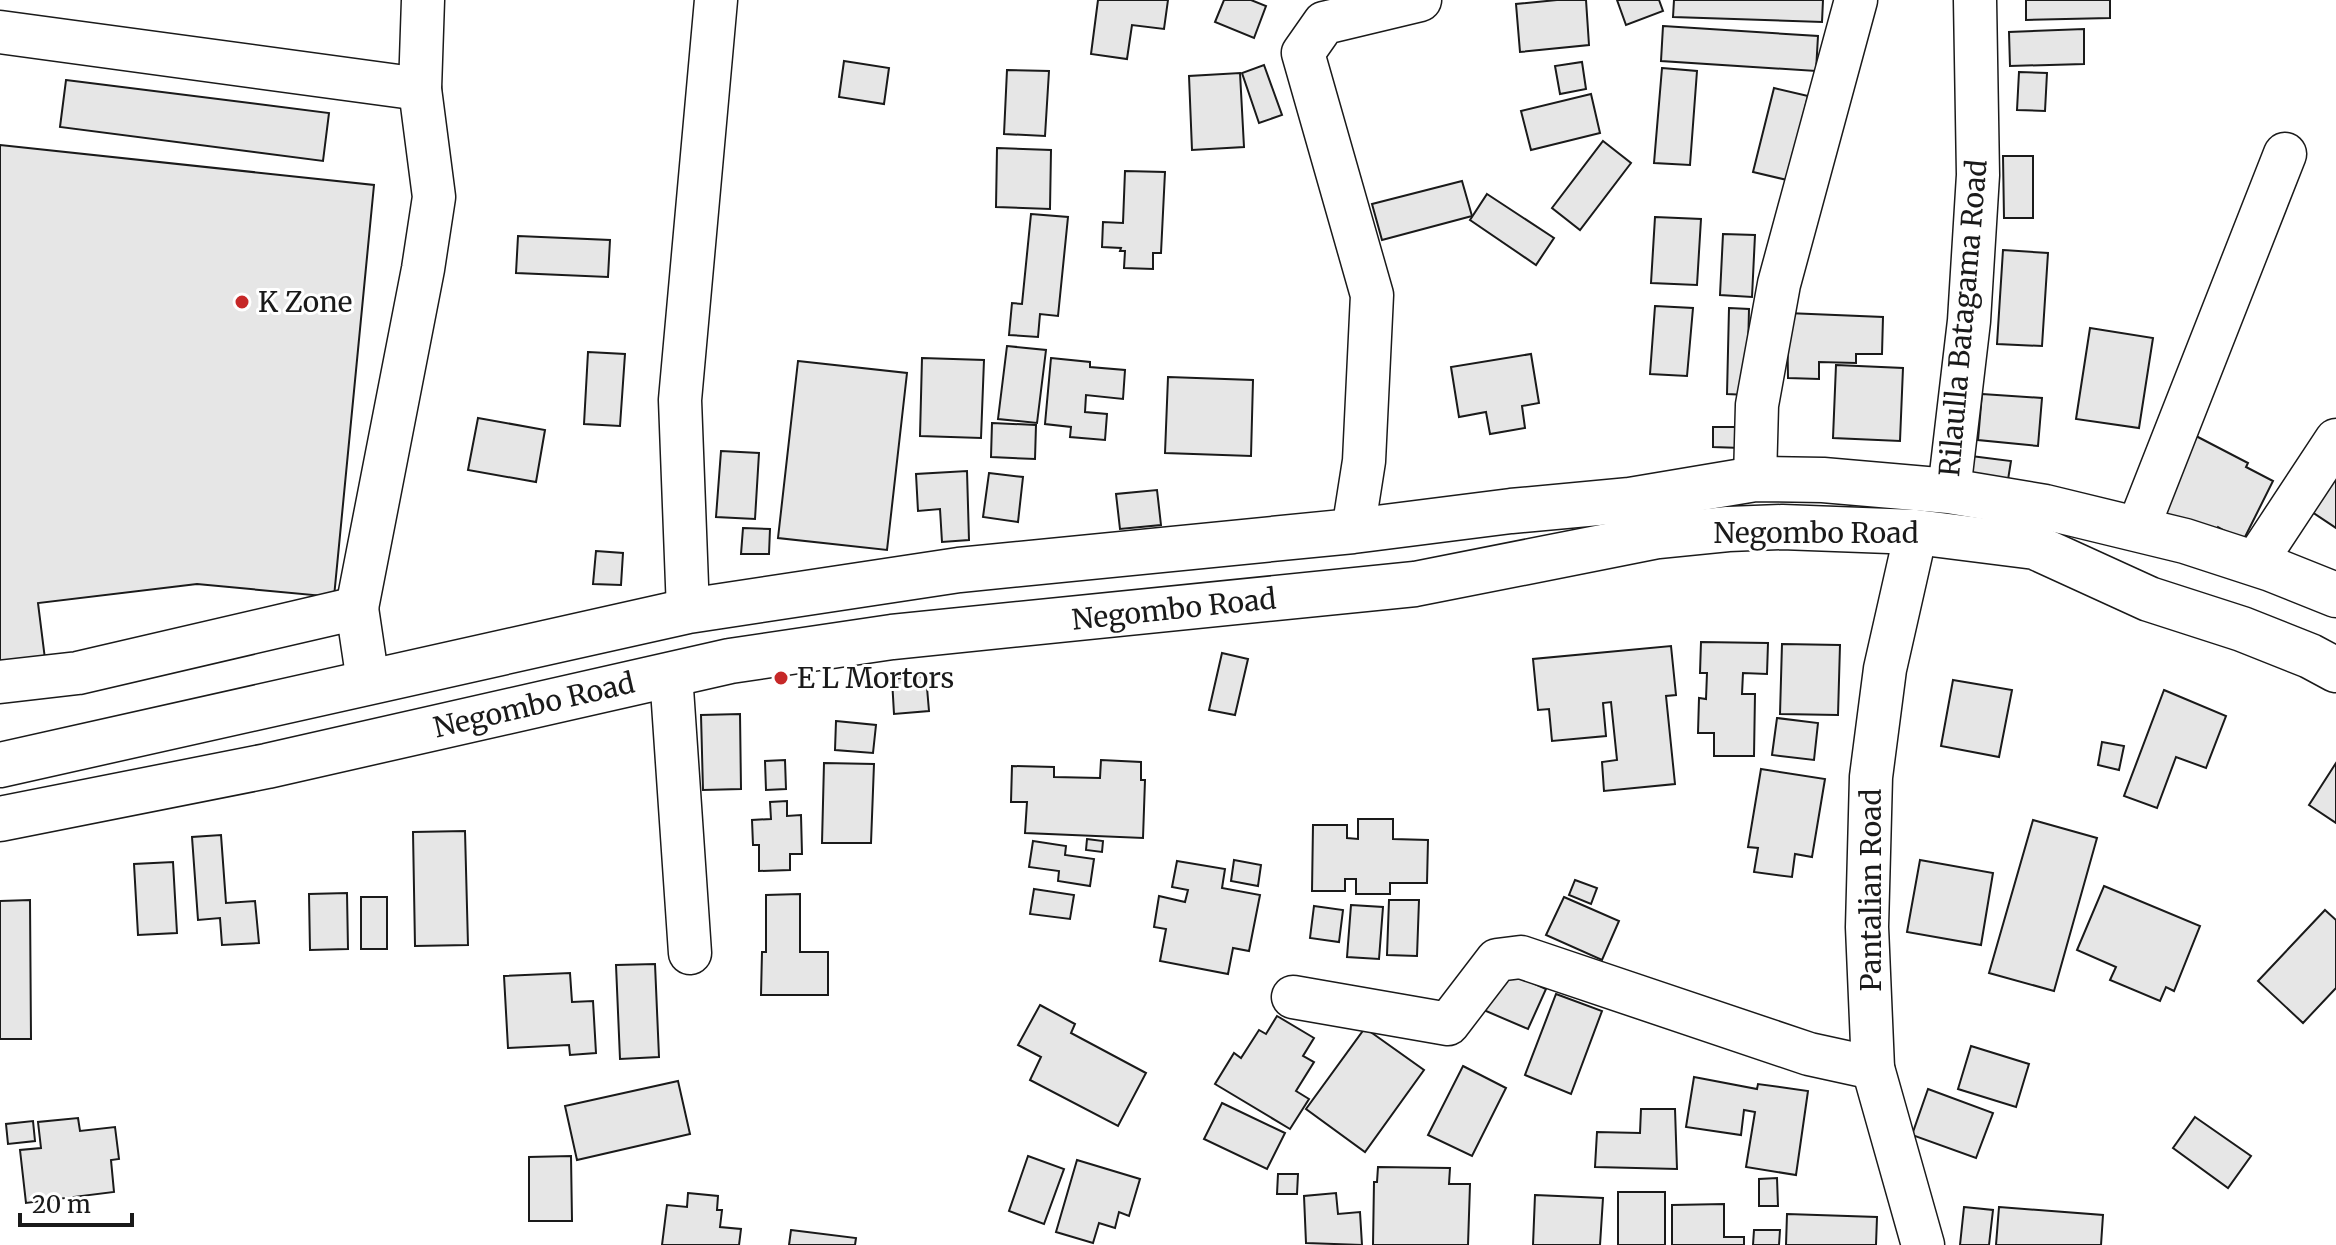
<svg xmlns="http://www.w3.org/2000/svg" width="2336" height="1245" font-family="Merriweather,serif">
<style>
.building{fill:#e6e6e6;stroke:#1a1a1a;stroke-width:2}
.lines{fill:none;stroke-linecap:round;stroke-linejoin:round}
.minor-casing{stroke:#1a1a1a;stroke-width:45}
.highway-casing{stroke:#1a1a1a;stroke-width:47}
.minor{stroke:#fff;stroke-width:42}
.highway{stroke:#fff;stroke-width:44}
.poi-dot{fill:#c62828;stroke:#fff;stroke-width:3}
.labels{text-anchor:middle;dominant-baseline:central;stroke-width:6;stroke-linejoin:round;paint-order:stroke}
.poi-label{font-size:28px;fill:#1a1a1a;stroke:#fff;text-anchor:start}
.street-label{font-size:28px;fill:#1a1a1a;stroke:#fff}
</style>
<rect width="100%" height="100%" fill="#fff"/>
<g class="building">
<path d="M1098,0H1168L1164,29L1132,25L1127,59L1091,54Z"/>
<path d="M1224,0H1251L1266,6L1254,38L1215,22Z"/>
<path d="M1557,0H1586L1589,45L1520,52L1516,4Z"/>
<path d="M1617,0H1659L1663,11L1626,25Z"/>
<path d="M1674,0H1823L1822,22L1673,17Z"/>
<path d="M2026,0H2110V18L2026,20Z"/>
<path d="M1663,26L1818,36L1816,71L1661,61Z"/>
<path d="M2084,29V64L2010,66L2009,32Z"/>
<path d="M844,61L889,68L884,104L839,97Z"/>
<path d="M1582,62L1586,89L1560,94L1555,66Z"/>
<path d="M1264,65L1282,115L1259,123L1242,73Z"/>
<path d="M1662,68L1697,71L1690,165L1654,163Z"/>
<path d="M1007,70L1049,71L1045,136L1004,134Z"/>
<path d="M2019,72L2047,73L2045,111L2017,110Z"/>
<path d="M1240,73L1244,147L1192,150L1189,76Z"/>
<path d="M66,80L329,113L323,161L60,127Z"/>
<path d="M1774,88L1808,96L1787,180L1753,172Z"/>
<path d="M1591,94L1600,133L1531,150L1521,111Z"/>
<path d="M1603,141L1631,163L1580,230L1552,208Z"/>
<path d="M0,145L374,185L334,597L197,584L38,603L45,659L0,664Z"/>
<path d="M997,148L1051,150L1050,209L996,207Z"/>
<path d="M2003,156H2033V218H2004Z"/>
<path d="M1125,171L1165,172L1161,253H1153V269L1124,268L1125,251H1120L1121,248L1102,247L1103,222L1123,223Z"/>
<path d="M1462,181L1472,216L1382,240L1372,204Z"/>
<path d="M1487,194L1554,238L1536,265L1470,220Z"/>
<path d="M1031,214L1068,217L1058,316L1040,314L1038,337L1009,335L1012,303L1022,304Z"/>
<path d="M1655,217L1701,219L1697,285L1651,283Z"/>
<path d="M1723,234L1755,235L1752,297L1720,295Z"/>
<path d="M518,236L610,240L608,277L516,273Z"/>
<path d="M2003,250L2048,253L2042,346L1997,344Z"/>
<path d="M1655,306L1693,308L1687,376L1650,374Z"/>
<path d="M1729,308L1749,309L1747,395L1727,394Z"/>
<path d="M1787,313L1883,317L1882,354H1856V363L1819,362V379L1788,378Z"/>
<path d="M2090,328L2153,338L2139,428L2076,419Z"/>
<path d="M1007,346L1046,350L1037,423L998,419Z"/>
<path d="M588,352L625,354L620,426L584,424Z"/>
<path d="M1531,354L1539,403L1522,406L1525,428L1490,434L1486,412L1459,417L1451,367Z"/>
<path d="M922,358L984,360L981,438L920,436Z"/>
<path d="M1051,358L1090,362V367L1125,370L1123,399L1086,395L1085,412L1107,414L1105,440L1070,437L1071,427L1045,424Z"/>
<path d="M798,361L907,373L887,550L778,538Z"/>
<path d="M1836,365L1903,368L1900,441L1833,438Z"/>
<path d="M1168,377L1253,380L1251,456L1165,453Z"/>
<path d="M1982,394L2042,398L2038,446L1978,440Z"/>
<path d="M478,418L545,430L536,482L468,470Z"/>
<path d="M992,423L1036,425L1035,459L991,457Z"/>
<path d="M1713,427H1742L1741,448L1713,447Z"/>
<path d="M2196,436L2248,463L2246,467L2273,481L2243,541L2218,527L2208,546L2153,517Z"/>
<path d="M721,451L759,453L755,519L716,517Z"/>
<path d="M1971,456L2011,461L2007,486L1967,481Z"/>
<path d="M2336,462V528L2300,504Z"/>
<path d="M967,471L969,540L942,542L940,509L918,511L916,474Z"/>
<path d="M989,473L1023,477L1018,522L983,517Z"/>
<path d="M1157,490L1161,525L1120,529L1116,494Z"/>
<path d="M743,528L770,529L769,554H741Z"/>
<path d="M596,551L623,553L621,585L593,584Z"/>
<path d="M1701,642L1768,643L1767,674L1743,673L1742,694H1755L1754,756H1714V733H1698L1699,698L1706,699L1707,673H1700Z"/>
<path d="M1782,644L1840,645L1838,715L1780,714Z"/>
<path d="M1671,646L1676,695L1666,696L1675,784L1604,791L1602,762L1617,760L1611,702L1603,703L1606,736L1552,741L1549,709L1538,710L1533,659Z"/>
<path d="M1222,653L1248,659L1235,715L1209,710Z"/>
<path d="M926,676L929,711L894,714L892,679Z"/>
<path d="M1953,680L2012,690L1999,757L1941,746Z"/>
<path d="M2164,690L2226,716L2206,768L2176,757L2157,808L2124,796Z"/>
<path d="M740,714L741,789L703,790L701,715Z"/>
<path d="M1777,718L1818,723L1814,760L1772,755Z"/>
<path d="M836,721L876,725L873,753L835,750Z"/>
<path d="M2102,742L2124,746L2119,770L2098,765Z"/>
<path d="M785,760L786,789L766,790L765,761Z"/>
<path d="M1101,760L1141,762V780H1145L1143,838L1025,833L1027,802H1011L1012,766L1054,767V777L1100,778Z"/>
<path d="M824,763L874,764L871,843H822Z"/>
<path d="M2336,763V823L2309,805Z"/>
<path d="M1761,769L1825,779L1812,857L1795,854L1792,877L1754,872L1758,848L1748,847Z"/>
<path d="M787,801V816L801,815L802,854H790V870L759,871V845H753L752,820L771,819L770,802Z"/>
<path d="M1358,819H1393V839L1428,840L1427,883H1390V894H1356V879H1345V891H1312L1313,825H1347V838L1358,839Z"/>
<path d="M2033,820L2097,838L2054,991L1989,973Z"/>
<path d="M465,831L468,945L415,946L413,832Z"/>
<path d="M221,835L226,903L255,901L259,943L222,945L220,918L198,920L192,837Z"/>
<path d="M1087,839L1103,841L1102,852L1086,850Z"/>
<path d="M1033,841L1066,846L1065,855L1094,859L1090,886L1058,881L1059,871L1029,867Z"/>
<path d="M1234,860L1261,865L1258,886L1231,881Z"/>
<path d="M1920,860L1993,873L1981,945L1907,932Z"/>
<path d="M1177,861L1225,869L1222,888L1260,895L1249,951L1233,948L1228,974L1160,961L1166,929L1154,927L1159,896L1185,902L1188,890L1172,887Z"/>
<path d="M173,862L177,933L138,935L134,864Z"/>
<path d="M1575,880L1597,888L1591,904L1569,895Z"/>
<path d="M2104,886L2200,926L2174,991L2166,987L2160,1001L2110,980L2116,967L2077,950Z"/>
<path d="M1034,889L1074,895L1070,919L1030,914Z"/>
<path d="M347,893L348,949L310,950L309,894Z"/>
<path d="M800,894V952H828V995H761L762,952H766V895Z"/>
<rect x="361" y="897" width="26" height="52"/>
<path d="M1564,897L1619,921L1602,960L1546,935Z"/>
<path d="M30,900L31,1039H0V901Z"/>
<path d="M1389,900H1419L1417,956L1387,955Z"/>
<path d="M1351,905L1383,907L1379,959L1347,957Z"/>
<path d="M1314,906L1343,910L1339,942L1310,938Z"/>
<path d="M2325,910L2336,920V988L2303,1023L2258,981Z"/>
<path d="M655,964L659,1057L620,1059L616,965Z"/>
<path d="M1497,967L1546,989L1528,1029L1479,1008Z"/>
<path d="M570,973L572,1002L593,1001L596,1053L570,1055L569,1045L508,1048L504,976Z"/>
<path d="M1556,994L1602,1011L1571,1094L1525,1075Z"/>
<path d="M1040,1005L1075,1024L1071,1033L1146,1073L1118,1126L1030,1080L1041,1057L1018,1045Z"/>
<path d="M1277,1016L1314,1038L1303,1056L1314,1062L1296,1091L1309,1099L1290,1129L1215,1084L1234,1053L1241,1058L1259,1030L1266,1034Z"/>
<path d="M1365,1028L1424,1070L1365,1152L1306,1109Z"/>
<path d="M1971,1046L2029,1064L2016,1107L1958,1089Z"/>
<path d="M1463,1066L1506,1088L1472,1156L1428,1135Z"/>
<path d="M1694,1077L1757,1089L1758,1084L1808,1091L1796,1175L1746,1167L1755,1112L1744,1110L1741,1135L1686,1127Z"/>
<path d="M678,1081L690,1134L577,1160L565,1106Z"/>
<path d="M1928,1089L1993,1113L1976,1158L1912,1135Z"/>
<path d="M1222,1103L1285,1133L1267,1169L1204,1139Z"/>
<path d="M1641,1109H1675L1677,1169L1595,1167L1597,1132L1640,1133Z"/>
<path d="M2195,1117L2251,1156L2228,1188L2173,1148Z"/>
<path d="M78,1118L80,1131L115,1127L119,1159L111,1160L114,1192L26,1203L20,1150L41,1148L38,1122Z"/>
<path d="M33,1121L35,1141L8,1144L6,1124Z"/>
<path d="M571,1156L572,1221H529V1157Z"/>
<path d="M1028,1156L1064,1169L1044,1224L1009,1211Z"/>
<path d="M1077,1160L1140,1179L1129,1216L1119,1212L1115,1228L1099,1223L1093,1243L1056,1232Z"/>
<path d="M1378,1167L1450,1168L1449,1184H1470L1468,1245H1373L1374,1182H1377Z"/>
<path d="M1278,1174H1298L1297,1194H1277Z"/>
<path d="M1777,1178L1778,1206H1759V1179Z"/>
<rect x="1618" y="1192" width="47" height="53"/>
<path d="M688,1193L718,1196L717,1210H722L720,1227L741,1229L739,1245H662L667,1205L687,1207Z"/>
<path d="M1336,1193L1338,1214L1360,1212L1362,1245L1306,1243L1304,1196Z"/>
<path d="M1535,1195L1603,1198L1600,1245H1533Z"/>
<path d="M1724,1204V1237H1744V1245H1672V1205Z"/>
<path d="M1964,1207L1993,1210L1989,1245H1960Z"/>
<path d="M1999,1207L2103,1215L2101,1245H1996Z"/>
<path d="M1787,1214L1877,1217L1876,1245H1786Z"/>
<path d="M791,1230L856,1238L855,1245H789Z"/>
<path d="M1754,1230H1780L1779,1245H1753Z"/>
</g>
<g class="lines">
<defs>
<g id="minor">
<path d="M0,32L420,89"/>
<path d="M1755,479L1757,405L1779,284L1856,0"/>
<path d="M1949,491L1969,321L1978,175L1975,0"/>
<path d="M2138,528L2285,154"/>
<path d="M1353,531L1364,461L1372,295L1303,53L1324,23L1420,0"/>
<path d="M1916,532L1885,669L1871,777L1867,927L1873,1068L1923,1245"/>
<path d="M2255,563L2336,440"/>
<path d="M357,608L423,269L434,197L420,89L423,0"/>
<path d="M688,611L680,400L716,0"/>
<path d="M671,674L690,953"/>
<path d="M0,682L78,673L357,608L368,682"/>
<path d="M1293,997L1448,1024L1497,960L1521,957L1809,1054L1873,1068"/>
</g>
<g id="highway">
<path d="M0,765L688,611L959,570L1353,531L1511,511L1630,500L1755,479L1823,480L1949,491L2045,507L2185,541L2271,569L2336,595"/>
<path d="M0,819L267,766L730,661L892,637L1415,584L1658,536L1728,529L1782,527L1916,532L2035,547L2149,599L2242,629L2310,656L2336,670"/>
</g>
</defs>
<use href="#minor" class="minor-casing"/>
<use href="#highway" class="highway-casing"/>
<use href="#minor" class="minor"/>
<use href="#highway" class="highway"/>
</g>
<g class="poi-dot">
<circle cx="242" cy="302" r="8"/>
<circle cx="781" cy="678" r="8"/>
</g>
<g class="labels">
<g class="poi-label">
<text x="258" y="302">K Zone</text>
<text x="797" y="678">E L Mortors</text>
</g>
<g class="street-label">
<text transform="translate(1963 318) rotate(-85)">Rilaulla Batagama Road</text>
<text x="1816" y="533">Negombo Road</text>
<text transform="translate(1174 609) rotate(-6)">Negombo Road</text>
<text transform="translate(534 705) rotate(-13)">Negombo Road</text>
<text transform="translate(1871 890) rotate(-90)">Pantalian Road</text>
</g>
</g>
<path d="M20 1213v12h112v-12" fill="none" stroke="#1a1a1a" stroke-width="4"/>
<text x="32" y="1213" font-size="24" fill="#1a1a1a" stroke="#ffffff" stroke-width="6" paint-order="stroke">20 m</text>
</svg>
